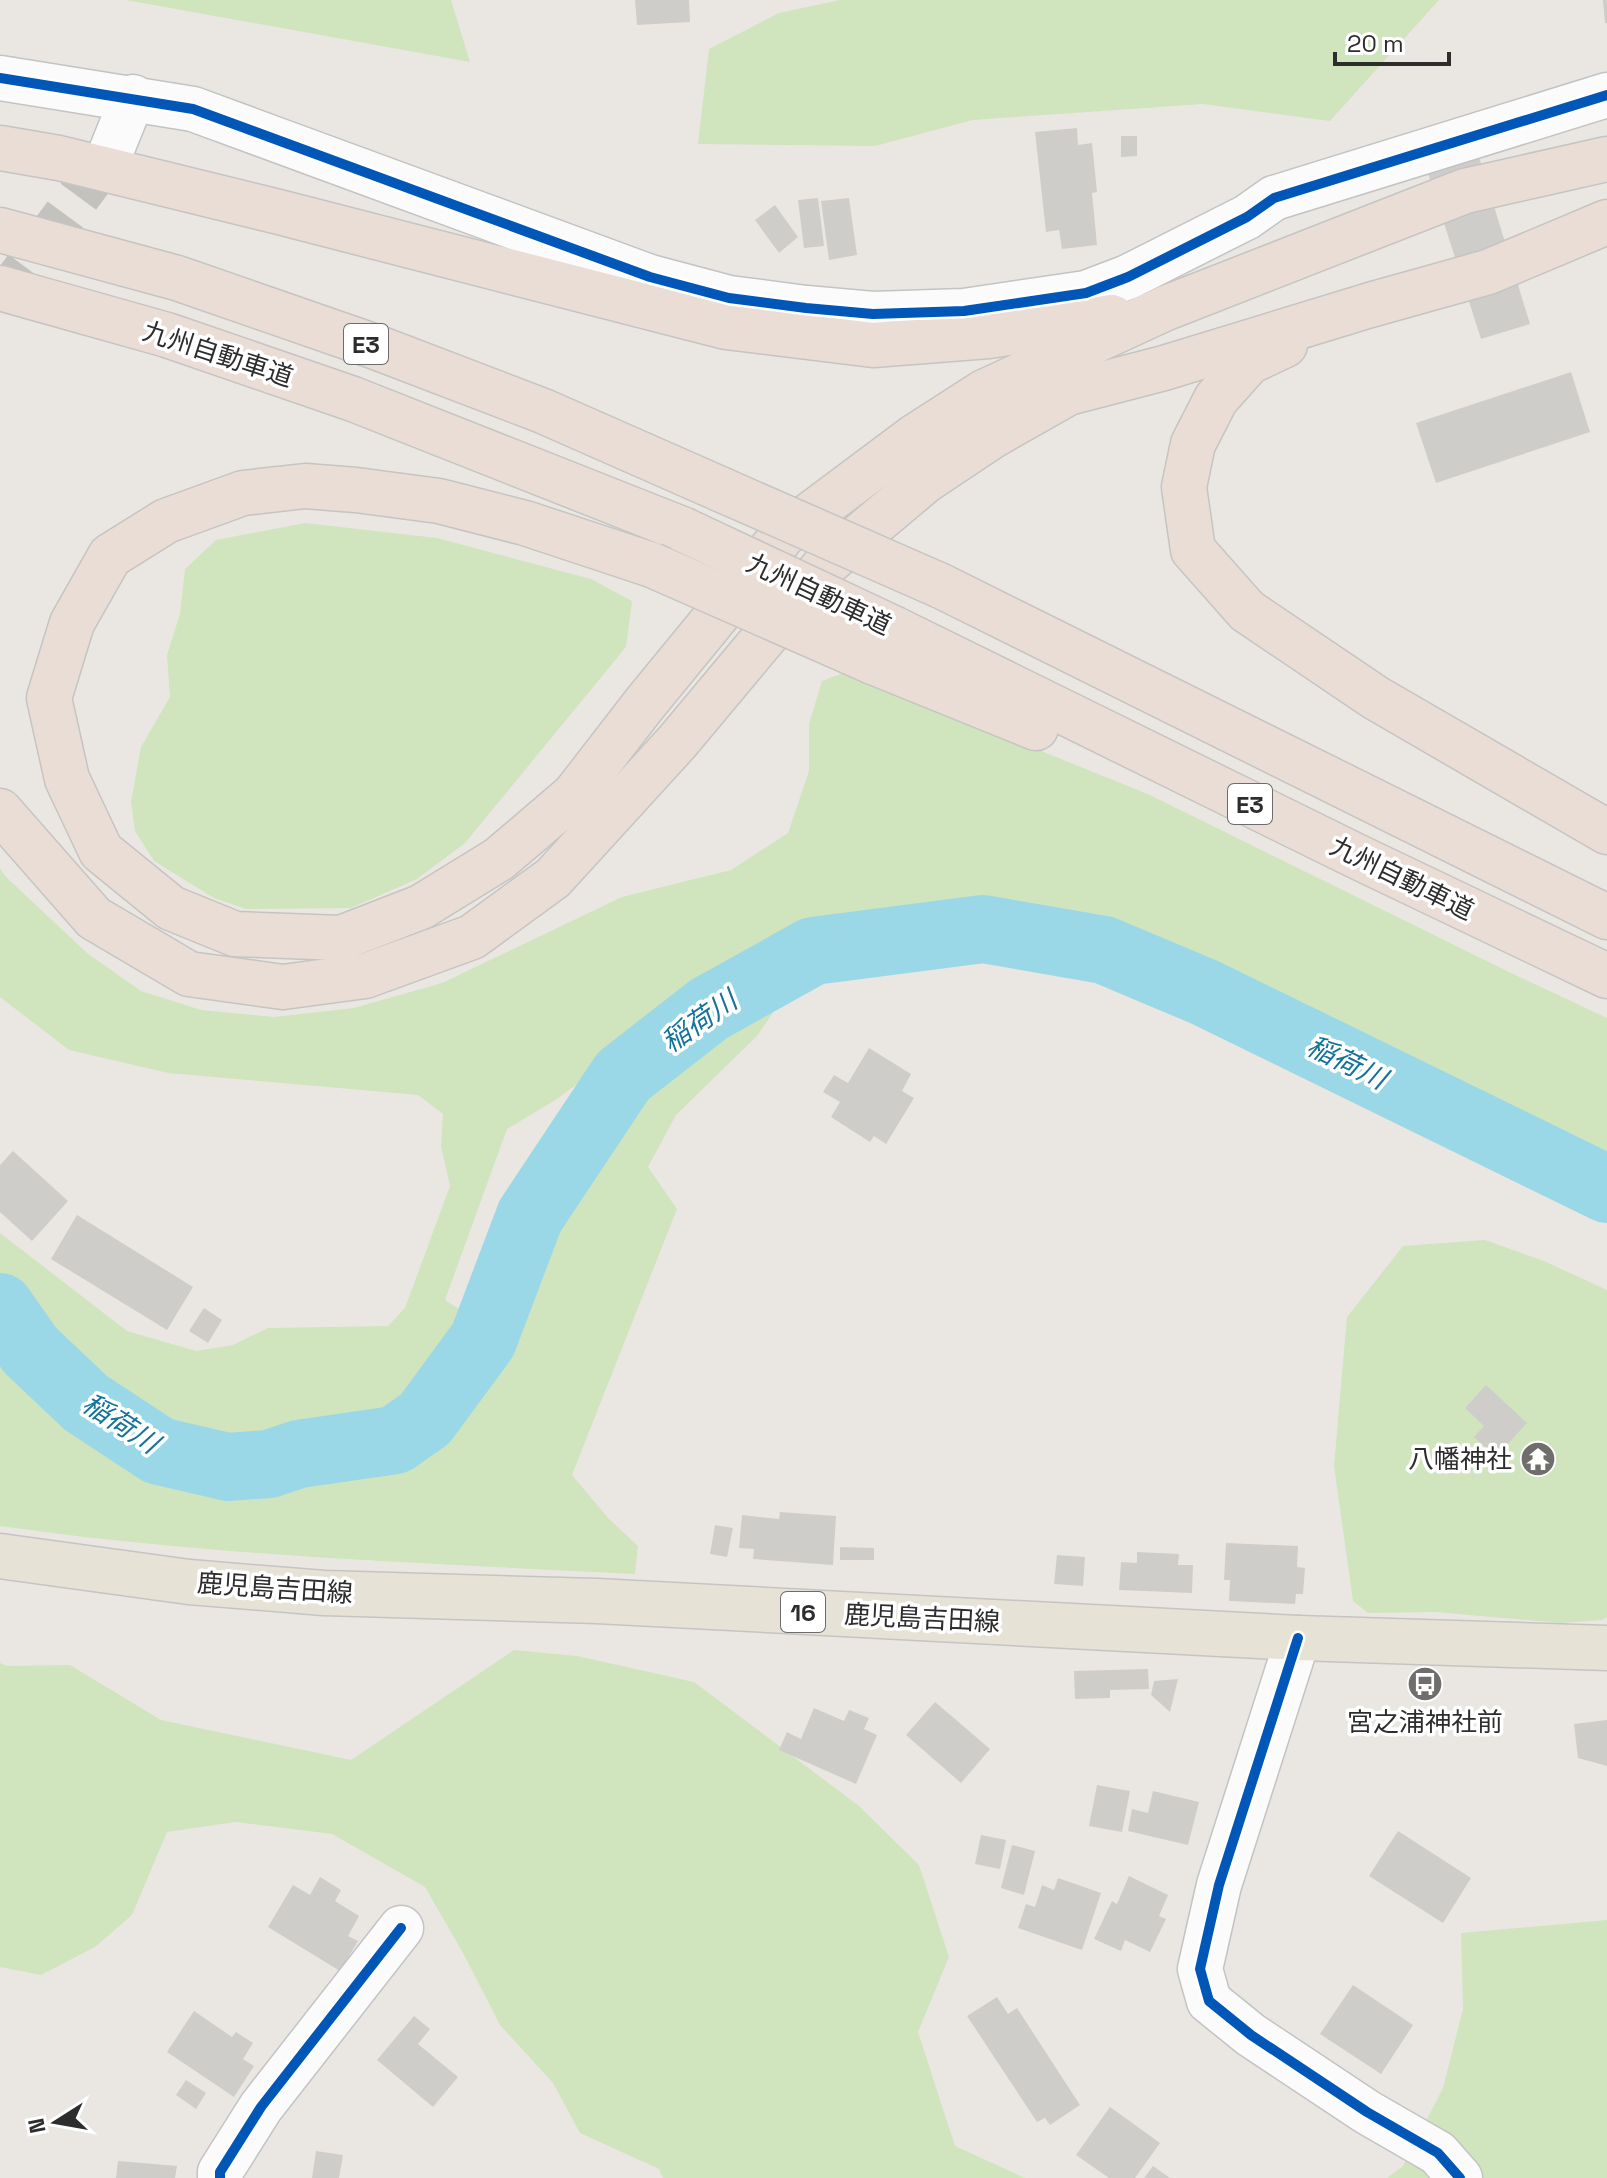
<svg xmlns="http://www.w3.org/2000/svg" width="1607" height="2178" font-family="'Space Grotesk','Noto Sans JP',sans-serif">
<style>
.green{fill:#d0e4be}
.lines{fill:none;stroke-linecap:round;stroke-linejoin:round}
.river{stroke:#9bd8e7;stroke-width:68}
.building{fill:#cfcdca}
.minor-tunnel{stroke:#c4c2bf;stroke-width:44;stroke-dasharray:44 22;stroke-linecap:butt}
.minor-casing{stroke:#c4c3c3;stroke-width:47}
.primary-casing{stroke:#c6c4c3;stroke-width:47}
.motorway-casing{stroke:#c6c4c3;stroke-width:47}
.minor{stroke:#fcfbfb;stroke-width:44}
.primary{stroke:#e7e2d6;stroke-width:44}
.motorway{stroke:#e9ddd5;stroke-width:44}
.motorway-bridge-casing{stroke:#c6c4c3;stroke-width:47;stroke-linecap:butt}
.motorway-bridge{stroke:#e9ddd5;stroke-width:44}
.cycleway-casing{stroke:#fff;stroke-width:15}
.cycleway{stroke:#0057b8;stroke-width:10}
.labels{text-anchor:middle;dominant-baseline:central;stroke-width:7;stroke-linejoin:round;paint-order:stroke}
.shield{fill:#fff;stroke:#6c6c6c;stroke-width:2}
.shield-label{font-size:24px;font-weight:bold;fill:#2d2d2d}
.street-label{font-size:26px;fill:#2d2d2d;stroke:#fff}
.poi-label{font-size:26px;fill:#2d2d2d;stroke:#fff;text-anchor:end}
.water-label{font-size:28px;font-style:italic;fill:#147399;stroke:#fff}
</style>
<rect width="100%" height="100%" fill="#eae7e3"/>
<g class="green">
<path d="M126,0H451L470,62Z"/>
<path d="M840,0H1439L1330,121L1203,104L973,120L875,146L698,144L709,49L779,13Z"/>
<path d="M305,523L437,538L591,579L632,601L626,647L465,843L417,879L351,908L246,909L214,898L154,861L135,831L131,802L141,747L170,697L167,655L180,614L185,569L216,540Z"/>
<path d="M846,672L1150,795L1509,972L1607,1018V1165L1515,1119L1316,1028L1133,937L1022,915H913L848,924L758,956L661,1021L557,1099L507,1129L445,1300L496,1333L531,1195L574,1127L705,1024L760,994L781,1001L757,1036L676,1115L648,1167L677,1209L572,1475L608,1518L638,1546L635,1574C424,1563 210,1556 0,1526V1233L127,1331L196,1351L233,1345L268,1328L388,1326L405,1308L450,1186L441,1146L443,1114L418,1095L168,1073L69,1050L0,997V868L4,875L87,953L141,991L201,1010L274,1017L354,1008L442,983L622,897L731,870L788,833L809,771V724L822,681Z"/>
<path d="M1485,1240L1544,1261L1607,1290V1617L1602,1620L1561,1623L1435,1612L1368,1613L1353,1601L1334,1466L1347,1317L1403,1246Z"/>
<path d="M514,1650L577,1656L694,1682L859,1806L919,1865L949,1957L918,2032L955,2146L1025,2178H663L659,2169L580,2133L553,2083L500,2025L463,1953L425,1887L332,1834L235,1822L167,1832L132,1915L95,1947L41,1975L0,1967V1663L7,1666L70,1665L161,1720L351,1760Z"/>
<path d="M1607,1920V2178H1387L1403,2166L1443,2088L1463,2009L1461,1933Z"/>
</g>
<g class="lines">
<path class="river" d="M0,1307L30,1350L86,1403L159,1451L228,1467L269,1464L299,1454L395,1440L425,1419L483,1340L530,1216L623,1076L709,1009L813,951L983,929L1104,950L1204,992L1607,1189"/>
</g>
<g class="building">
<path d="M635,0H689L690,22L637,25Z"/>
<path d="M1603,0H1607V23H1605Z"/>
<path d="M1077,128L1078,145L1092,143L1097,192L1092,193L1097,245L1062,249L1059,230L1046,232L1035,132Z"/>
<path d="M1121,136H1137V156L1121,157Z"/>
<path d="M1479,157L1530,324L1481,339L1428,173Z"/>
<path d="M818,198L824,246L804,248L798,200Z"/>
<path d="M849,198L857,255L829,260L821,201Z"/>
<path d="M775,205L798,237L779,253L755,220Z"/>
<path d="M1571,372L1590,432L1436,483L1416,423Z"/>
<path d="M869,1048L911,1074L902,1091L914,1098L886,1144L874,1136L870,1142L831,1117L840,1102L823,1092L834,1075L848,1083Z"/>
<path d="M13,1151L68,1201L32,1241L0,1212V1165Z"/>
<path d="M77,1215L193,1287L167,1330L51,1259Z"/>
<path d="M204,1308L222,1320L208,1343L189,1331Z"/>
<path d="M1486,1385L1527,1423L1496,1457L1474,1437L1484,1426L1465,1408Z"/>
<path d="M780,1512L836,1516L833,1565L753,1559L754,1549L739,1548L742,1515L779,1519Z"/>
<path d="M715,1525L733,1528L727,1557L710,1554Z"/>
<path d="M1226,1543L1298,1546L1297,1567L1305,1568L1303,1594H1296L1295,1604L1229,1601L1230,1580H1224Z"/>
<path d="M840,1547L874,1548V1560H840Z"/>
<path d="M1137,1552L1179,1554L1178,1565H1193L1192,1593L1119,1590L1121,1562L1137,1563Z"/>
<path d="M1057,1555L1085,1557L1083,1586L1054,1584Z"/>
<path d="M1148,1669L1149,1689L1110,1690V1698L1075,1699L1074,1671Z"/>
<path d="M1178,1679L1170,1712L1151,1695L1154,1681Z"/>
<path d="M935,1702L990,1749L961,1783L906,1735Z"/>
<path d="M814,1708L844,1721L849,1710L869,1718L864,1729L877,1735L856,1784L779,1750L787,1732L801,1739Z"/>
<path d="M1607,1720V1766L1578,1758L1574,1724Z"/>
<path d="M1097,1785L1130,1791L1122,1832L1089,1826Z"/>
<path d="M1153,1791L1199,1802L1188,1845L1128,1831L1132,1809L1148,1813Z"/>
<path d="M1398,1831L1471,1878L1443,1923L1369,1876Z"/>
<path d="M981,1835L1006,1840L1000,1869L975,1864Z"/>
<path d="M1012,1845L1035,1851L1024,1895L1001,1888Z"/>
<path d="M1129,1876L1168,1895L1159,1916L1166,1919L1150,1952L1125,1940L1121,1951L1094,1939L1112,1901L1117,1904Z"/>
<path d="M320,1877L341,1890L335,1901L359,1916L348,1936L358,1941L340,1971L268,1927L293,1885L310,1895Z"/>
<path d="M1058,1878L1101,1893L1082,1950L1018,1928L1026,1904L1035,1907L1042,1885L1054,1890Z"/>
<path d="M1353,1985L1413,2025L1381,2074L1320,2034Z"/>
<path d="M997,1997L1008,2014L1017,2008L1080,2105L1050,2125L1045,2118L1037,2122L967,2016Z"/>
<path d="M194,2011L232,2037L236,2032L253,2043L243,2059L254,2066L234,2097L167,2052Z"/>
<path d="M414,2016L430,2029L418,2044L458,2077L433,2107L377,2060Z"/>
<path d="M186,2080L206,2093L196,2109L176,2095Z"/>
<path d="M1110,2107L1160,2143L1135,2178H1109L1076,2155Z"/>
<path d="M316,2151L343,2155L339,2178H312Z"/>
<path d="M118,2161L177,2166L175,2178H116Z"/>
<path d="M1153,2166L1170,2178H1144Z"/>
</g>
<g class="lines">
<path class="minor-tunnel" d="M0,303L110,154"/>
<defs>
<g id="minor">
<path d="M0,78L193,109L650,277L729,298L806,308L873,314L964,311L1086,293L1128,277L1247,217L1274,198L1607,95"/>
<path d="M110,154L133,97"/>
<path d="M1298,1638L1219,1885L1200,1969L1209,2001L1251,2035L1367,2112L1438,2153L1460,2178"/>
<path d="M220,2178V2172L261,2107L401,1928"/>
</g>
<path id="primary" d="M0,1556L189,1582L324,1593L597,1601L1298,1638L1607,1648"/>
<g id="motorway">
<path d="M0,148L59,158L279,212L726,327L873,345L989,336L1112,317"/>
<path d="M0,230L177,278L373,346L543,411L720,489"/>
<path d="M0,288L167,335L353,399L682,529"/>
<path d="M1285,345L1249,362L1216,399L1193,444L1184,487L1193,550L1247,611L1376,698L1607,832"/>
<path d="M652,565L525,523L439,501L356,490L305,486L243,493L166,521L110,556L72,623L49,698L67,779L101,851L171,908L235,934L341,938L421,907L499,859L574,795L646,702L783,535L914,437L984,392L1166,308L1465,191L1607,159"/>
<path d="M941,586L1607,917"/>
<path d="M895,629L1354,855L1607,976"/>
<path d="M873,662L1036,728"/>
<path d="M0,811L94,918L189,974L283,987L365,976L472,937L553,878L678,741L825,565L925,481L994,435L1068,393L1164,368L1370,305L1488,272L1607,222"/>
</g>
</defs>
<use href="#minor" class="minor-casing"/>
<use href="#primary" class="primary-casing"/>
<use href="#motorway" class="motorway-casing"/>
<use href="#minor" class="minor"/>
<use href="#primary" class="primary"/>
<use href="#motorway" class="motorway"/>
<defs>
<g id="motorway-bridge">
<path d="M720,489L941,586"/>
<path d="M682,529L895,629"/>
<path d="M652,565L873,662"/>
</g>
</defs>
<use href="#motorway-bridge" class="motorway-bridge-casing"/>
<use href="#motorway-bridge" class="motorway-bridge"/>
<defs>
<g id="cycleway">
<path d="M0,78L193,109L650,277L729,298L806,308L873,314L964,311L1086,293L1128,277L1247,217L1274,198L1607,95"/>
<path d="M1298,1638L1219,1885L1200,1969L1209,2001L1251,2035L1367,2112L1438,2153L1460,2178"/>
<path d="M220,2178V2172L261,2107L401,1928"/>
</g>
</defs>
<use href="#cycleway" class="cycleway-casing"/>
<use href="#cycleway" class="cycleway"/>
</g>
<defs>
<symbol id="temple-disc" viewBox="-11 -11 22 22"><circle r="9.5" fill="#6f6e6d" stroke="#fff"/><path d="M0-6L5-2H3V0L6.5 2.5H4V6H1.5V3h-3V6H-4V2.5H-6.5L-3 0V-2H-5Z" fill="#fff"/></symbol>
<symbol id="bus-disc" viewBox="-11 -11 22 22"><circle r="9.5" fill="#6f6e6d" stroke="#fff"/><path d="M-5-6H5V4H4V6H2V4H-2V6H-4V4H-5ZM-3.5-4V0h7V-4ZM-3.5 1.2v1.5H-2V1.2ZM2 1.2v1.5H3.5V1.2Z" fill="#fff"/></symbol>
</defs>
<g fill-rule="evenodd">
<use href="#temple-disc" x="1518" y="1439" width="40" height="40"/>
<use href="#bus-disc" x="1405" y="1664" width="40" height="40"/>
</g>
<g class="labels">
<g class="shield">
<rect x="344" y="324" width="44" height="40" rx="6"/>
<rect x="1228" y="784" width="44" height="40" rx="6"/>
<rect x="781" y="1592" width="44" height="40" rx="6"/>
</g>
<g class="shield-label">
<text x="366" y="344">E3</text>
<text x="1250" y="804">E3</text>
<text x="803" y="1612">16</text>
</g>
<g class="street-label">
<text transform="translate(218 354) rotate(18)">九州自動車道</text>
<text transform="translate(819 594) rotate(25)">九州自動車道</text>
<text transform="translate(1402 878) rotate(26)">九州自動車道</text>
<text transform="translate(275 1588) rotate(4)">鹿児島吉田線</text>
<text transform="translate(922 1618) rotate(3)">鹿児島吉田線</text>
</g>
<g class="poi-label">
<text x="1512" y="1459">八幡神社</text>
<text x="1425" y="1722" text-anchor="middle">宮之浦神社前</text>
</g>
<g class="water-label">
<text transform="translate(699 1021) rotate(-35)">稲荷川</text>
<text transform="translate(1347 1062) rotate(26)">稲荷川</text>
<text transform="translate(121 1423) rotate(33)">稲荷川</text>
</g>
</g>
<g transform="translate(56 2122) rotate(259)" stroke="#ffffff" stroke-width="6" paint-order="stroke">
<path d="M0-6L14 30L0 20L-14 30Z" fill="#2d2d2d"/>
<text y="-12" font-size="22" font-weight="bold" text-anchor="middle" fill="#2d2d2d">N</text>
</g>
<path d="M1335 52v12h114v-12" fill="none" stroke="#2d2d2d" stroke-width="4"/>
<text x="1347" y="52" font-size="24" fill="#2d2d2d" stroke="#ffffff" stroke-width="6" paint-order="stroke">20 m</text>
</svg>
